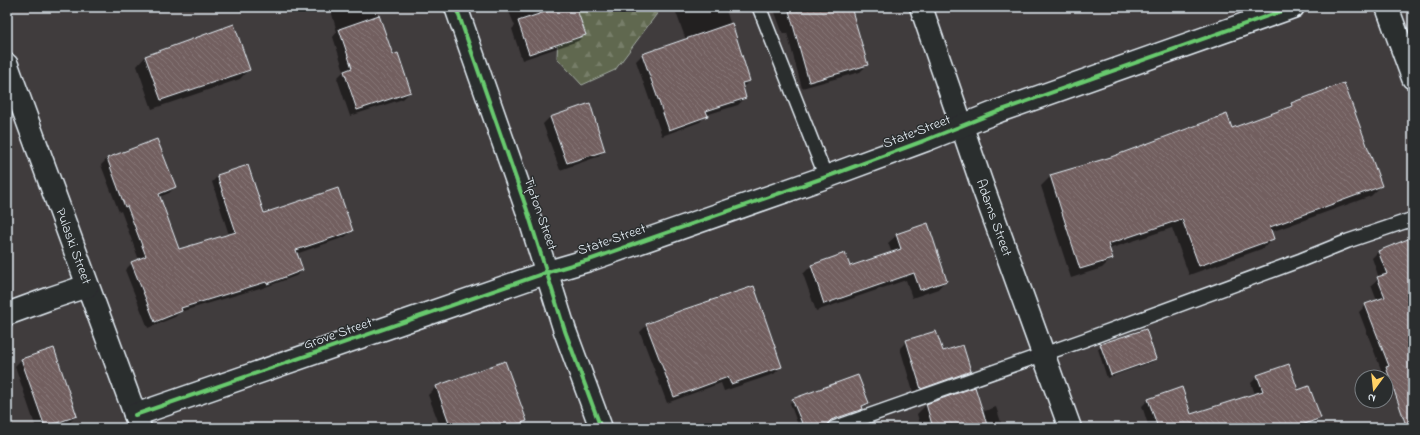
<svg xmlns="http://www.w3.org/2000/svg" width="1420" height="435" font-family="'Indie Flower',sans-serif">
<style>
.forest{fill:url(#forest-firs);stroke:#a4aca4}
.shadow{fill:#0007}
.building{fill:url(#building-back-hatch);stroke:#e8f1f8}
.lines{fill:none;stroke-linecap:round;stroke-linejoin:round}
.service-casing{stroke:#e8f1f8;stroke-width:16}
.minor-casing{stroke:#e8f1f8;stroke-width:25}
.tertiary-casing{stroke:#e8f1f8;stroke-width:25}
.service{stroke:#2a2d2e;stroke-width:13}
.minor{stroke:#2a2d2e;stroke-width:22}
.tertiary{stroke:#2a2d2e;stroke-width:22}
.cycleway-casing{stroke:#2a2d2e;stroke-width:6}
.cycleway{stroke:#67ca6e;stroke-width:4}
.labels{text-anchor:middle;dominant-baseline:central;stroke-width:3;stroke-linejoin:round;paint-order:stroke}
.street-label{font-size:14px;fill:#e8f1f8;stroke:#2a2d2e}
</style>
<defs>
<pattern id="forest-firs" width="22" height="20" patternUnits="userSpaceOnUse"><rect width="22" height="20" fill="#60684f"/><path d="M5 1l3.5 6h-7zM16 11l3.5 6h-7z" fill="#777e69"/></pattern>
<pattern id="building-back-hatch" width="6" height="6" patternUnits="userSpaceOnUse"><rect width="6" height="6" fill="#725f5f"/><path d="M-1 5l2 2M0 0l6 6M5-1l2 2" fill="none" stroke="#867677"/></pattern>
</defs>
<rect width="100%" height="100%" fill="#403c3d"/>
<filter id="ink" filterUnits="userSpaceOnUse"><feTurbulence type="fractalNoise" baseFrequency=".025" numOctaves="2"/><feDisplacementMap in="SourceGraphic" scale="8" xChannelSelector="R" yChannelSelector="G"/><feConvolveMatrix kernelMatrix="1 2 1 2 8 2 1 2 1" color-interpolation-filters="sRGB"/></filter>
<g filter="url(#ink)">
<path class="forest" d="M559,7H658L659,11L615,70L582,85L557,58Z"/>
<g class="shadow">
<path d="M330,7H375L392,56L410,92L403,99L350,116L337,78L344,71L333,37L337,32Z"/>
<path d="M507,7H575L585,34L578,41L522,60L512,29L515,26Z"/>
<path d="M674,7H725L749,81L742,88L745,98L738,105L706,115L700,122L662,136L636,61L643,54L686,40Z"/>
<path d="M773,7H849L867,65L860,72L802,88L787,33L783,34Z"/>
<path d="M146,56L249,69L240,79L152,109L137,66Z"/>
<path d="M1292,103L1381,186L1371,196L1271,232L1273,238L1264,248L1189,275L1172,228L1109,249L1111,259L1102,268L1071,278L1041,186L1051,176L1232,129L1285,110Z"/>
<path d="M589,104L604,151L597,157L560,170L543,124L550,117Z"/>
<path d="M107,159L175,187L169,193L159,197L179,251L229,235L212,182L218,176L263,214L352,231L345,237L296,254L302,270L296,276L260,289V288L180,312L175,317L148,328L125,270L132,263L139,260L121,211L119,212L101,165Z"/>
<path d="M7,225L9,234L7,236Z"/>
<path d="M897,235L946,280L938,289L912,298L906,280L816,311L803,274L811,266L849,267L892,253L888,243Z"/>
<path d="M1413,251V387L1387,396L1386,392V377H1381L1380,374L1382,372L1359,312L1366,305L1377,301L1371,285L1379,278L1372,258L1378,252Z"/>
<path d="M647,325L781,367L774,374L724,391L721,383L667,403L640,332Z"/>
<path d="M907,341L942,352L970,371L963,378L914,395L900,348Z"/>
<path d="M1101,345L1155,359L1152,362L1107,378L1098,349Z"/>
<path d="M22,359L76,416L69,423L54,428H36L15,366Z"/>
<path d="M505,362L526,421L518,428H434L440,426L428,395L436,387Z"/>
<path d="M1258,376L1298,391L1320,417L1313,424L1303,428H1149L1142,406L1148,400L1191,415L1255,394L1251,383Z"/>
<path d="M793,400L867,403L861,407L862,409L858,413L833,421L831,418L803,428H799L790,403Z"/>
<path d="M926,405L982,412L996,407L1003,428H921L917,414Z"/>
<path d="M868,426L869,428H861Z"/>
</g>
<g class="building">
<path d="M560,7H576L586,35L529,54L518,21Z"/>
<path d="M788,7H851L868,65L809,82Z"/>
<path d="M379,15L393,55L398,53L411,92L357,110L344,71L352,68L339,29Z"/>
<path d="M732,23L750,81L742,83L746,98L706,111L708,116L669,130L642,54Z"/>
<path d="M234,24L250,70L161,100L145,56Z"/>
<path d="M1344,83L1382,186L1270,227L1274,239L1199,266L1182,219L1108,244L1113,259L1080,269L1050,175L1111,157L1227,114L1232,128L1292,106L1291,103Z"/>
<path d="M590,103L605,151L567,163L550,117Z"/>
<path d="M157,139L176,187L159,194L179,249L236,232L217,175L248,165L264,213L338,188L353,231L296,250L303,270L267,284L266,282L181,308L182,311L155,322L131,262L146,256L127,206L125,207L107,158Z"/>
<path d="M928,223L947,281L920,290L914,273L824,304L811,265L845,253L850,266L901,249L896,234Z"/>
<path d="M1413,237V428H1407L1386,367L1389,366L1365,304L1385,297L1377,277L1387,274L1378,251Z"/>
<path d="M754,286L782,367L731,384L728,377L674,397L646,324L682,310Z"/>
<path d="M1146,329L1156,359L1111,375L1100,344Z"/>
<path d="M936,331L943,351L963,345L971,371L921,389L906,340Z"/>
<path d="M54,348L77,416L45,427L21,359Z"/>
<path d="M505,361L527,421L507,428H451L436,386Z"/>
<path d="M1289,364L1298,390L1309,386L1321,418L1294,428H1158L1148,399L1182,387L1191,414L1263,391L1257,375Z"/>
<path d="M858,375L869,403L862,406L863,409L831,420L828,423L826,428H804L792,399Z"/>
<path d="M975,387L988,428H933L926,404Z"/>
</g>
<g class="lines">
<defs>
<g id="service">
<path d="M759,7L826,177"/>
<path d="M834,428L1084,340L1301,260L1348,241L1413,219"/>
</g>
<g id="minor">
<path id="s1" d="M921,7L981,182L1070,428"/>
<path d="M1387,7L1413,78"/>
<path id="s2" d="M7,65L140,428"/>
<path d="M7,314L51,298L87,286"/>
<path d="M135,415L548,272L589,260L826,177L926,140L999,111L1293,7"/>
</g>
<path id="tertiary" d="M456,7L527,210L565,331L601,428"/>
</defs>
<use href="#service" class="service-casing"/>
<use href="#minor" class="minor-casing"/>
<use href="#tertiary" class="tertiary-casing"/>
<use href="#service" class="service"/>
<use href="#minor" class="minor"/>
<use href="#tertiary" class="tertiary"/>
<defs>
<g id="cycleway">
<path d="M456,7L527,210L565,331L601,428"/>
<path d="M135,415L548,272L589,260L826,177L926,140L999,111L1293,7"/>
</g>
</defs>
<use href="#cycleway" class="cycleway-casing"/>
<use href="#cycleway" class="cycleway"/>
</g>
</g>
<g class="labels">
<g class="street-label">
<text transform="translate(917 132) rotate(-21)">State Street</text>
<text transform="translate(540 214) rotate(71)">Tipton Street</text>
<text stroke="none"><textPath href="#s1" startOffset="223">Adams Street</textPath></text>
<text transform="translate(612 240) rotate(-19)">State Street</text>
<text stroke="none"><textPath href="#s2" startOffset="193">Pulaski Street</textPath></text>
<text transform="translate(338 334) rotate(-19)">Grove Street</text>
</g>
</g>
<rect width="1420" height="435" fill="none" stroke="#2a2d2e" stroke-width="24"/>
<rect x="12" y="12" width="1396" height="411" fill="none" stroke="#e8f1f8" stroke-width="1.5" filter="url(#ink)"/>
<g transform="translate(1374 389) rotate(195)"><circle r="19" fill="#2a2d2e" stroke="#767b7f"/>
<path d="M0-3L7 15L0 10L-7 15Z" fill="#ffd166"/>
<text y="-6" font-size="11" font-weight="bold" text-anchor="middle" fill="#e8f1f8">N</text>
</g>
</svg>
